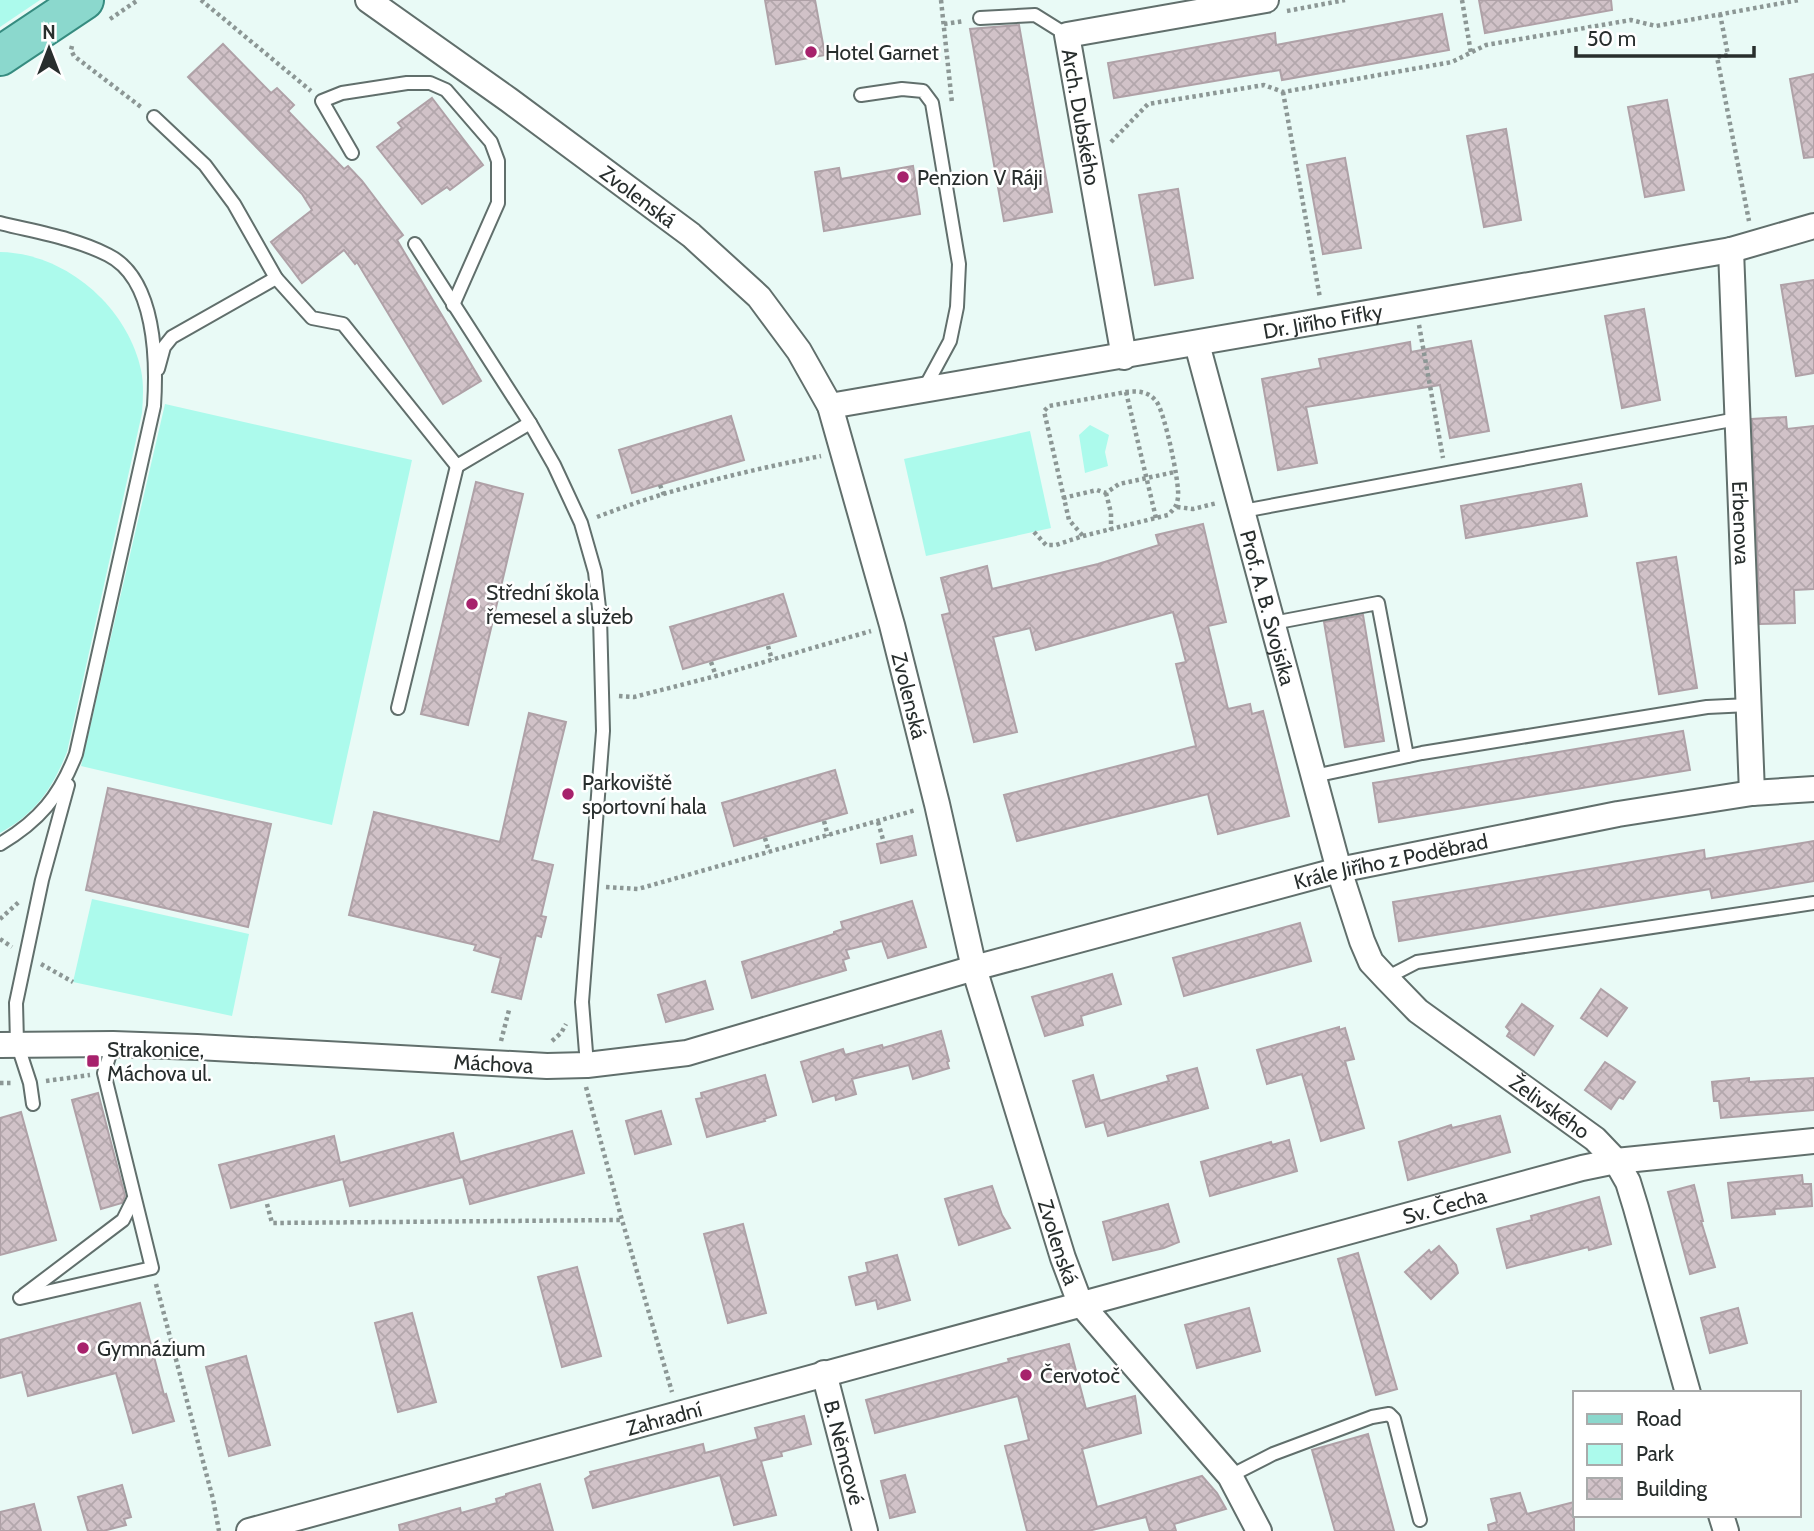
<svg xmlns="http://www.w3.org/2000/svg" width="1814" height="1531" font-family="Cabin,sans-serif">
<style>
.green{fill:#acfaec}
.building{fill:url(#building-cross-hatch);stroke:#afa1a7;stroke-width:2}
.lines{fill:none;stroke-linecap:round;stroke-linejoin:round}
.lane-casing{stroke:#616f6c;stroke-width:16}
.street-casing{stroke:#616f6c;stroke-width:28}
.primary-casing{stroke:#368c80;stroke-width:42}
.path{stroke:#8c9795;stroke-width:4.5;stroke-dasharray:3.5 3.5;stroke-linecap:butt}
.lane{stroke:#fff;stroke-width:12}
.street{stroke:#fff;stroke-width:24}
.primary{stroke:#8bd8cd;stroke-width:38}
.poi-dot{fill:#a7226c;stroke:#fff;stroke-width:2.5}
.labels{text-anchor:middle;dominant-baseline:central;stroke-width:5;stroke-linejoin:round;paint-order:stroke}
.poi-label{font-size:21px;fill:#282e2d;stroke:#fff;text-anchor:start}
.street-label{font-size:21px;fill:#282e2d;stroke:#fff}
</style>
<defs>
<pattern id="building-cross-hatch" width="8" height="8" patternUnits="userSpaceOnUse" patternTransform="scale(1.75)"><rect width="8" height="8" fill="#d1c2c8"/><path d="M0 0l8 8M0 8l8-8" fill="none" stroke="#b3a7ac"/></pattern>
</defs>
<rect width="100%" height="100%" fill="#e9faf6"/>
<g class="green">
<path d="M0,0H40L0,27Z"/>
<path d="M0,252C65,253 127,306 141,370C144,384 143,399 142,413L67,752C52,789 36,813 0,833Z"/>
<path d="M165,404L412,460L332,825L81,766Z"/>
<path d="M1090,425L1109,435L1105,452L1108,466L1085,473L1079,435Z"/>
<path d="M1030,431L1051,528L926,556L904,459Z"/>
<path d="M92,899L249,934L232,1016L73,982Z"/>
</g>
<g class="building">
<path d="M765,0H815L825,55L776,64Z"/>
<path d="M1479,0H1611L1612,10L1485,33Z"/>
<path d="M1442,14L1449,50L1282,80L1280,70L1114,98L1108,63L1275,33L1276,45Z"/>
<path d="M1019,25L1052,212L1004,221L970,29Z"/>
<path d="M223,44L271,93L277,88L294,105L288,111L344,169L348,166L362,181L403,235L397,240L481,381L443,404L357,262L355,264L344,250L302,283L290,267L271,242L312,210L302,194L188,77Z"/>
<path d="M1814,74V157L1804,158L1790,79Z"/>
<path d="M432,98L483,165L450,190L447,187L422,204L377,147L402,128L398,123Z"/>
<path d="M1667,100L1684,190L1645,197L1628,107Z"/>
<path d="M1506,129L1521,220L1484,227L1467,136Z"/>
<path d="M1345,158L1361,248L1323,254L1307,165Z"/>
<path d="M913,166L920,214L824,231L815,172L839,168L841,179Z"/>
<path d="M1178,189L1193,278L1155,285L1139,195Z"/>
<path d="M1814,280V373L1796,376L1781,285Z"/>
<path d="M1644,309L1660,400L1622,408L1605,316Z"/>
<path d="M1471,341L1489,431L1450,438L1440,385L1306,407L1317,463L1278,470L1262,379L1321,368L1319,359L1410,342L1411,352Z"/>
<path d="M731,416L744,460L632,493L619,450Z"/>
<path d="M1786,417L1787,429L1814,426V589L1794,590L1795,623L1760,624L1752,419Z"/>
<path d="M476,482L523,494L468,725L421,714Z"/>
<path d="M1581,484L1587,516L1466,538L1461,506Z"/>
<path d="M1203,524L1226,622L1208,626L1228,709L1250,704L1252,714L1263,711L1289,816L1218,834L1208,794L1017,841L1004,795L1196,746L1176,664L1186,662L1173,612L1036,650L1030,628L993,637L1017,732L974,742L942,615L950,613L941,578L987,566L992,589L1098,564L1159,545L1156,535Z"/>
<path d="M1676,557L1697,688L1659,694L1637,563Z"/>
<path d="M783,594L796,636L683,669L670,627Z"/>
<path d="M1363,615L1384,741L1345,747L1324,622Z"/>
<path d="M529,713L566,722L532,860L553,865L541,916L546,917L541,937L536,935L521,999L492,992L501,958L474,950L476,945L349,915L374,812L500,842Z"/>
<path d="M1683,731L1690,770L1379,822L1373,783Z"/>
<path d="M835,770L847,813L734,846L722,803Z"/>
<path d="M108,788L271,824L248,927L86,890Z"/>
<path d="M912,836L916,855L881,863L877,844Z"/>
<path d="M1814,841V881L1712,898L1710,889L1399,941L1393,902L1704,850L1705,859Z"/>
<path d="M912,901L926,947L888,958L882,941L846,950L849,958L843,960L846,970L752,998L742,962L834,934V932L843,929L841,922Z"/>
<path d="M1300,923L1311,961L1184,996L1173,958Z"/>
<path d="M1112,974L1121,1004L1081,1016L1083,1025L1045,1036L1032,997Z"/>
<path d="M705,981L713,1009L666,1022L658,995Z"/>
<path d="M1601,989L1627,1008L1607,1036L1581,1018Z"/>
<path d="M1522,1004L1553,1026L1534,1055L1507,1036L1510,1031L1506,1027Z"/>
<path d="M1339,1027V1030L1345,1028L1354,1059L1345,1061L1364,1128L1321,1141L1302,1074L1267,1084L1257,1050Z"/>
<path d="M941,1031L949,1061L947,1062L949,1068L913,1079L909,1065L852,1079L856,1094L836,1100L835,1095L813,1102L801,1062L843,1049L845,1055L882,1045L883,1048Z"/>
<path d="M1605,1062L1635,1082L1623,1099L1619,1097L1611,1109L1585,1090Z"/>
<path d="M1197,1068L1208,1108L1108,1136L1104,1122L1086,1127L1073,1081L1093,1075L1100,1101L1169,1081L1167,1076Z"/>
<path d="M765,1075L776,1115L764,1119L765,1121L707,1137L696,1099L702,1098L701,1093Z"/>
<path d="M1749,1078V1082L1814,1078V1110L1721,1118L1719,1101H1714L1712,1082Z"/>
<path d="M98,1093L125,1196L122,1203L101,1209L72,1100Z"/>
<path d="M661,1111L671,1144L635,1154L626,1121Z"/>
<path d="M21,1112L56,1240L0,1255V1118Z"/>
<path d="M1500,1116L1510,1152L1408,1180L1399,1142L1451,1125L1452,1128Z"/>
<path d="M572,1131L584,1173L470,1204L463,1177L350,1206L343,1179L231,1208L219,1165L334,1136L340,1163L453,1133L460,1162Z"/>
<path d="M1289,1140L1297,1171L1210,1196L1201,1162L1271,1142L1272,1145Z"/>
<path d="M1802,1175L1803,1184H1811L1812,1206L1774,1209L1775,1214L1732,1218L1728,1183Z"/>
<path d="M1694,1185L1703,1221H1701L1715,1267L1690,1274L1668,1192Z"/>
<path d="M992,1186L1002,1215L1010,1228L959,1245L945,1199Z"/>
<path d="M1599,1197L1611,1244L1589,1250L1588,1247L1507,1268L1497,1229L1532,1220L1531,1216Z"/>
<path d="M1168,1204L1179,1242L1164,1248L1113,1260L1103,1222Z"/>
<path d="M743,1224L766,1313L728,1323L704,1234Z"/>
<path d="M1439,1246L1456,1265L1458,1273L1431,1299L1405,1272L1429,1250L1431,1253Z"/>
<path d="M1358,1253L1397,1389L1376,1395L1338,1259Z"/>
<path d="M897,1255L910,1300L878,1309L876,1300L856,1305L849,1277L868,1272L866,1263Z"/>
<path d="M577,1267L601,1356L562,1367L538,1277Z"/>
<path d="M140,1303L164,1395L166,1394L174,1421L133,1433L116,1373L28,1396L22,1372L0,1378V1340Z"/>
<path d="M1249,1308L1260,1351L1197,1368L1185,1325Z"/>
<path d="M1738,1308L1747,1343L1710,1353L1701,1318Z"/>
<path d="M412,1313L436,1402L398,1412L375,1323Z"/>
<path d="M1069,1344L1086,1409L1135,1396L1141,1433L1082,1449L1097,1507L1202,1476L1217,1493L1226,1509L1174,1524L1176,1531H1150L1146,1517L1088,1531H1027L1005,1446L1029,1440L1018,1396L875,1433L866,1400L1009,1362L1008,1359Z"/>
<path d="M246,1356L270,1445L229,1456L206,1367Z"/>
<path d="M804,1416L811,1444L781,1452L782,1456L761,1461L776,1515L734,1525L720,1475L593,1508L585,1479L591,1475L590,1472L703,1444L705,1453L758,1439L755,1428Z"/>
<path d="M1368,1434L1394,1531H1335L1312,1450Z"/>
<path d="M905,1475L915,1512L890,1518L881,1481Z"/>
<path d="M540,1484L553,1531H400L399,1525L460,1508L461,1513L497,1503L496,1499L506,1496V1494Z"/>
<path d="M122,1485L131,1517L124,1519L126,1525L103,1531H88L78,1497Z"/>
<path d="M1520,1493L1527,1514L1574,1502V1531H1489L1488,1525L1497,1522L1491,1499Z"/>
<path d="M34,1504L41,1531H0V1512Z"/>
</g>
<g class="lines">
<defs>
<g id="lane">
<path d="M980,18L1035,15L1067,35"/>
<path d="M861,95L902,89L923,91L932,103L959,264L957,307L950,341L924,389"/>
<path d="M154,117L205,165L234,204L276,278L312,318L343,324L457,466L530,423"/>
<path d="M352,153L322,101L342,93L407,83H430L446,90L491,142L498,161V203L453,305"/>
<path d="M0,223C36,232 75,238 108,255C156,279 157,361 154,406L76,754C60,796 39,821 0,844"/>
<path d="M415,244L530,423L554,465L581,523L595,572L600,617L603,731L582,1002L587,1065"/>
<path d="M158,369L164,347L172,337L276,278"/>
<path d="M1243,511L1737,419"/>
<path d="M1273,623L1378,603L1407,756"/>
<path d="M398,708L457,466"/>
<path d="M1314,776L1422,753L1707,707L1749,705"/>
<path d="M1386,978L1417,962L1814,903"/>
<path d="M33,1104L30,1083L17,1043L16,1003L42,880L68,785"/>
<path d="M24,1295L123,1220L133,1200"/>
<path d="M20,1298L152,1268L104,1073L113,1044"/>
<path d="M1230,1476L1273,1454L1372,1417L1389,1414L1394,1419L1420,1520"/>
</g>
<g id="street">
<path id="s1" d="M368,0L509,100L691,235L759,297L799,351L830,406L892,625L937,804L974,968L1063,1258L1080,1303L1230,1476L1259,1531"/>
<path id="s2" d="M1731,250L1752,793"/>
<path id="s3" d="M1197,344L1339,870L1362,941L1371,962L1386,978L1418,1011L1595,1139L1616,1161L1628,1182L1636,1208L1688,1393"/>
<path d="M1124,357L1067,35L1266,0"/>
<path id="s4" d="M830,406L1731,250L1814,226"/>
<path id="s5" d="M0,1045L113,1044L197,1047L547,1066L587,1065L687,1053L974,968L1339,870L1618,814L1752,793L1814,789"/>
<path id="s6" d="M824,1373L865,1531"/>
<path d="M1721,1515L1726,1531"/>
<path id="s7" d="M249,1531L1582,1168L1616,1161L1814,1141"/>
</g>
<path id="primary" d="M0,56L84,0"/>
</defs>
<use href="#lane" class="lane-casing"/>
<use href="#street" class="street-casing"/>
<use href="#primary" class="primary-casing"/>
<g class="path">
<path d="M201,0L311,91"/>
<path d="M941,0L952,103"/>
<path d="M1462,0L1471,53"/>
<path d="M1287,11L1345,0"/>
<path d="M1720,14L1728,55L1717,57L1749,221"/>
<path d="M110,19L138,0"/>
<path d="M944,24L964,21"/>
<path d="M72,46L71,50L74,56L141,107"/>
<path d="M1283,92L1320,298"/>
<path d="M1111,142L1148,104L1264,85L1283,92L1452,62L1486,45L1631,20L1656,26L1799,0"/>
<path d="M1419,325L1443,458"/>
<path d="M1126,392L1156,518"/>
<path d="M660,485L664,495"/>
<path d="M1106,493L1111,513V530"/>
<path d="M1063,498L1097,490L1106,493L1119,484L1175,472"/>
<path d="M1177,507L1193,509L1217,503"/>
<path d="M597,517C669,489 745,471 821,456"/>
<path d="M1034,532L1046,545H1056L1083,536L1168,515C1174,509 1177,506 1178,497C1180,484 1164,409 1156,401C1148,391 1138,391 1126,392L1049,406L1044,411L1069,520L1083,536"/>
<path d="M768,646L772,660"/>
<path d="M711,662L716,676"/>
<path d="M619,696L634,697L716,676L871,631"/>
<path d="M824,821L828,836"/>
<path d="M878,822L884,843"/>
<path d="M765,838L769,852"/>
<path d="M606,887L638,889L916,810"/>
<path d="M0,919L20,901"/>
<path d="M0,939L12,947"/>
<path d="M41,964L73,982"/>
<path d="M501,1041L509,1010"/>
<path d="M552,1041L561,1033L566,1024"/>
<path d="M46,1081L90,1075"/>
<path d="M0,1083H13"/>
<path d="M586,1087L622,1220L672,1392"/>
<path d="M267,1204L272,1223L622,1220"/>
<path d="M156,1284L213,1499L219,1531"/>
</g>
<use href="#lane" class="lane"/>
<use href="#street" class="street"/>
<use href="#primary" class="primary"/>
</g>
<g class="poi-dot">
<circle cx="811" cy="52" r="7"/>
<circle cx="903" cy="177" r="7"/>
<circle cx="472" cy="604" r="7"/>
<circle cx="568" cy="794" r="7"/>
<rect x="86" y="1054" width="14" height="14" rx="3.5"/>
<circle cx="83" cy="1348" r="7"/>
<circle cx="1026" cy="1375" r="7"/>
</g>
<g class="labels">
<g class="poi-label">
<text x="825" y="52">Hotel Garnet</text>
<text x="917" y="177">Penzion V Ráji</text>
<text x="486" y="592">Střední škola<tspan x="486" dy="24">řemesel a služeb</tspan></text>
<text x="582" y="782">Parkoviště<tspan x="582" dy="24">sportovní hala</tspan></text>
<text x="107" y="1049">Strakonice,<tspan x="107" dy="24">Máchova ul.</tspan></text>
<text x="97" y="1348">Gymnázium</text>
<text x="1040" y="1375">Červotoč</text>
</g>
<g class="street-label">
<text transform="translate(1081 117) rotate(80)">Arch. Dubského</text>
<text stroke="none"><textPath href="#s1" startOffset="334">Zvolenská</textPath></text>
<text stroke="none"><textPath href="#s4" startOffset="500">Dr. Jiřího Fifky</textPath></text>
<text stroke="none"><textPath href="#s2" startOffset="273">Erbenova</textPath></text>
<text stroke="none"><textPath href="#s3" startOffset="273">Prof. A. B. Svojsíka</textPath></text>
<text stroke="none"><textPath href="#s1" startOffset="922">Zvolenská</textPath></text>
<text stroke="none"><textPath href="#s5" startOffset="1418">Krále Jiřího z Poděbrad</textPath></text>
<text stroke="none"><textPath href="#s5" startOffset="494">Máchova</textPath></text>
<text stroke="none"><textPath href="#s3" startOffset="873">Želivského</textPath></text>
<text stroke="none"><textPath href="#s7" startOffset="1239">Sv. Čecha</textPath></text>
<text stroke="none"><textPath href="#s1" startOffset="1489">Zvolenská</textPath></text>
<text stroke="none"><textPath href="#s7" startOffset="430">Zahradní</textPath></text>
<text stroke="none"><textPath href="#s6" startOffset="82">B. Němcové</textPath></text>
</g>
</g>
<rect x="1573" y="1391" width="228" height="126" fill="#ffffff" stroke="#a9abab" stroke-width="2"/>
<rect x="1587" y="1414" width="35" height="10" fill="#8bd8cd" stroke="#a9abab" stroke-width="2"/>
<text x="1636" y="1426" font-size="21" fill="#282e2d">Road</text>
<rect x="1587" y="1444" width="35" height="21" fill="#acfaec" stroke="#a9abab" stroke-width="2"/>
<text x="1636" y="1461" font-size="21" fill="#282e2d">Park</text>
<rect x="1587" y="1478" width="35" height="21" fill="url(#building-cross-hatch)" stroke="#a9abab" stroke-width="2"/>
<text x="1636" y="1496" font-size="21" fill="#282e2d">Building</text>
<g transform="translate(49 49)" stroke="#ffffff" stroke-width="5" paint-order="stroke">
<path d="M0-5L12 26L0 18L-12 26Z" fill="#282e2d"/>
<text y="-10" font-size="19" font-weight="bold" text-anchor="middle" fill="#282e2d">N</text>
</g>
<path d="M1576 46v10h178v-10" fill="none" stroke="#282e2d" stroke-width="3.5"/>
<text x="1587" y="46" font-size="21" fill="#282e2d" stroke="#ffffff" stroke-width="5" paint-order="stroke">50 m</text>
</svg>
